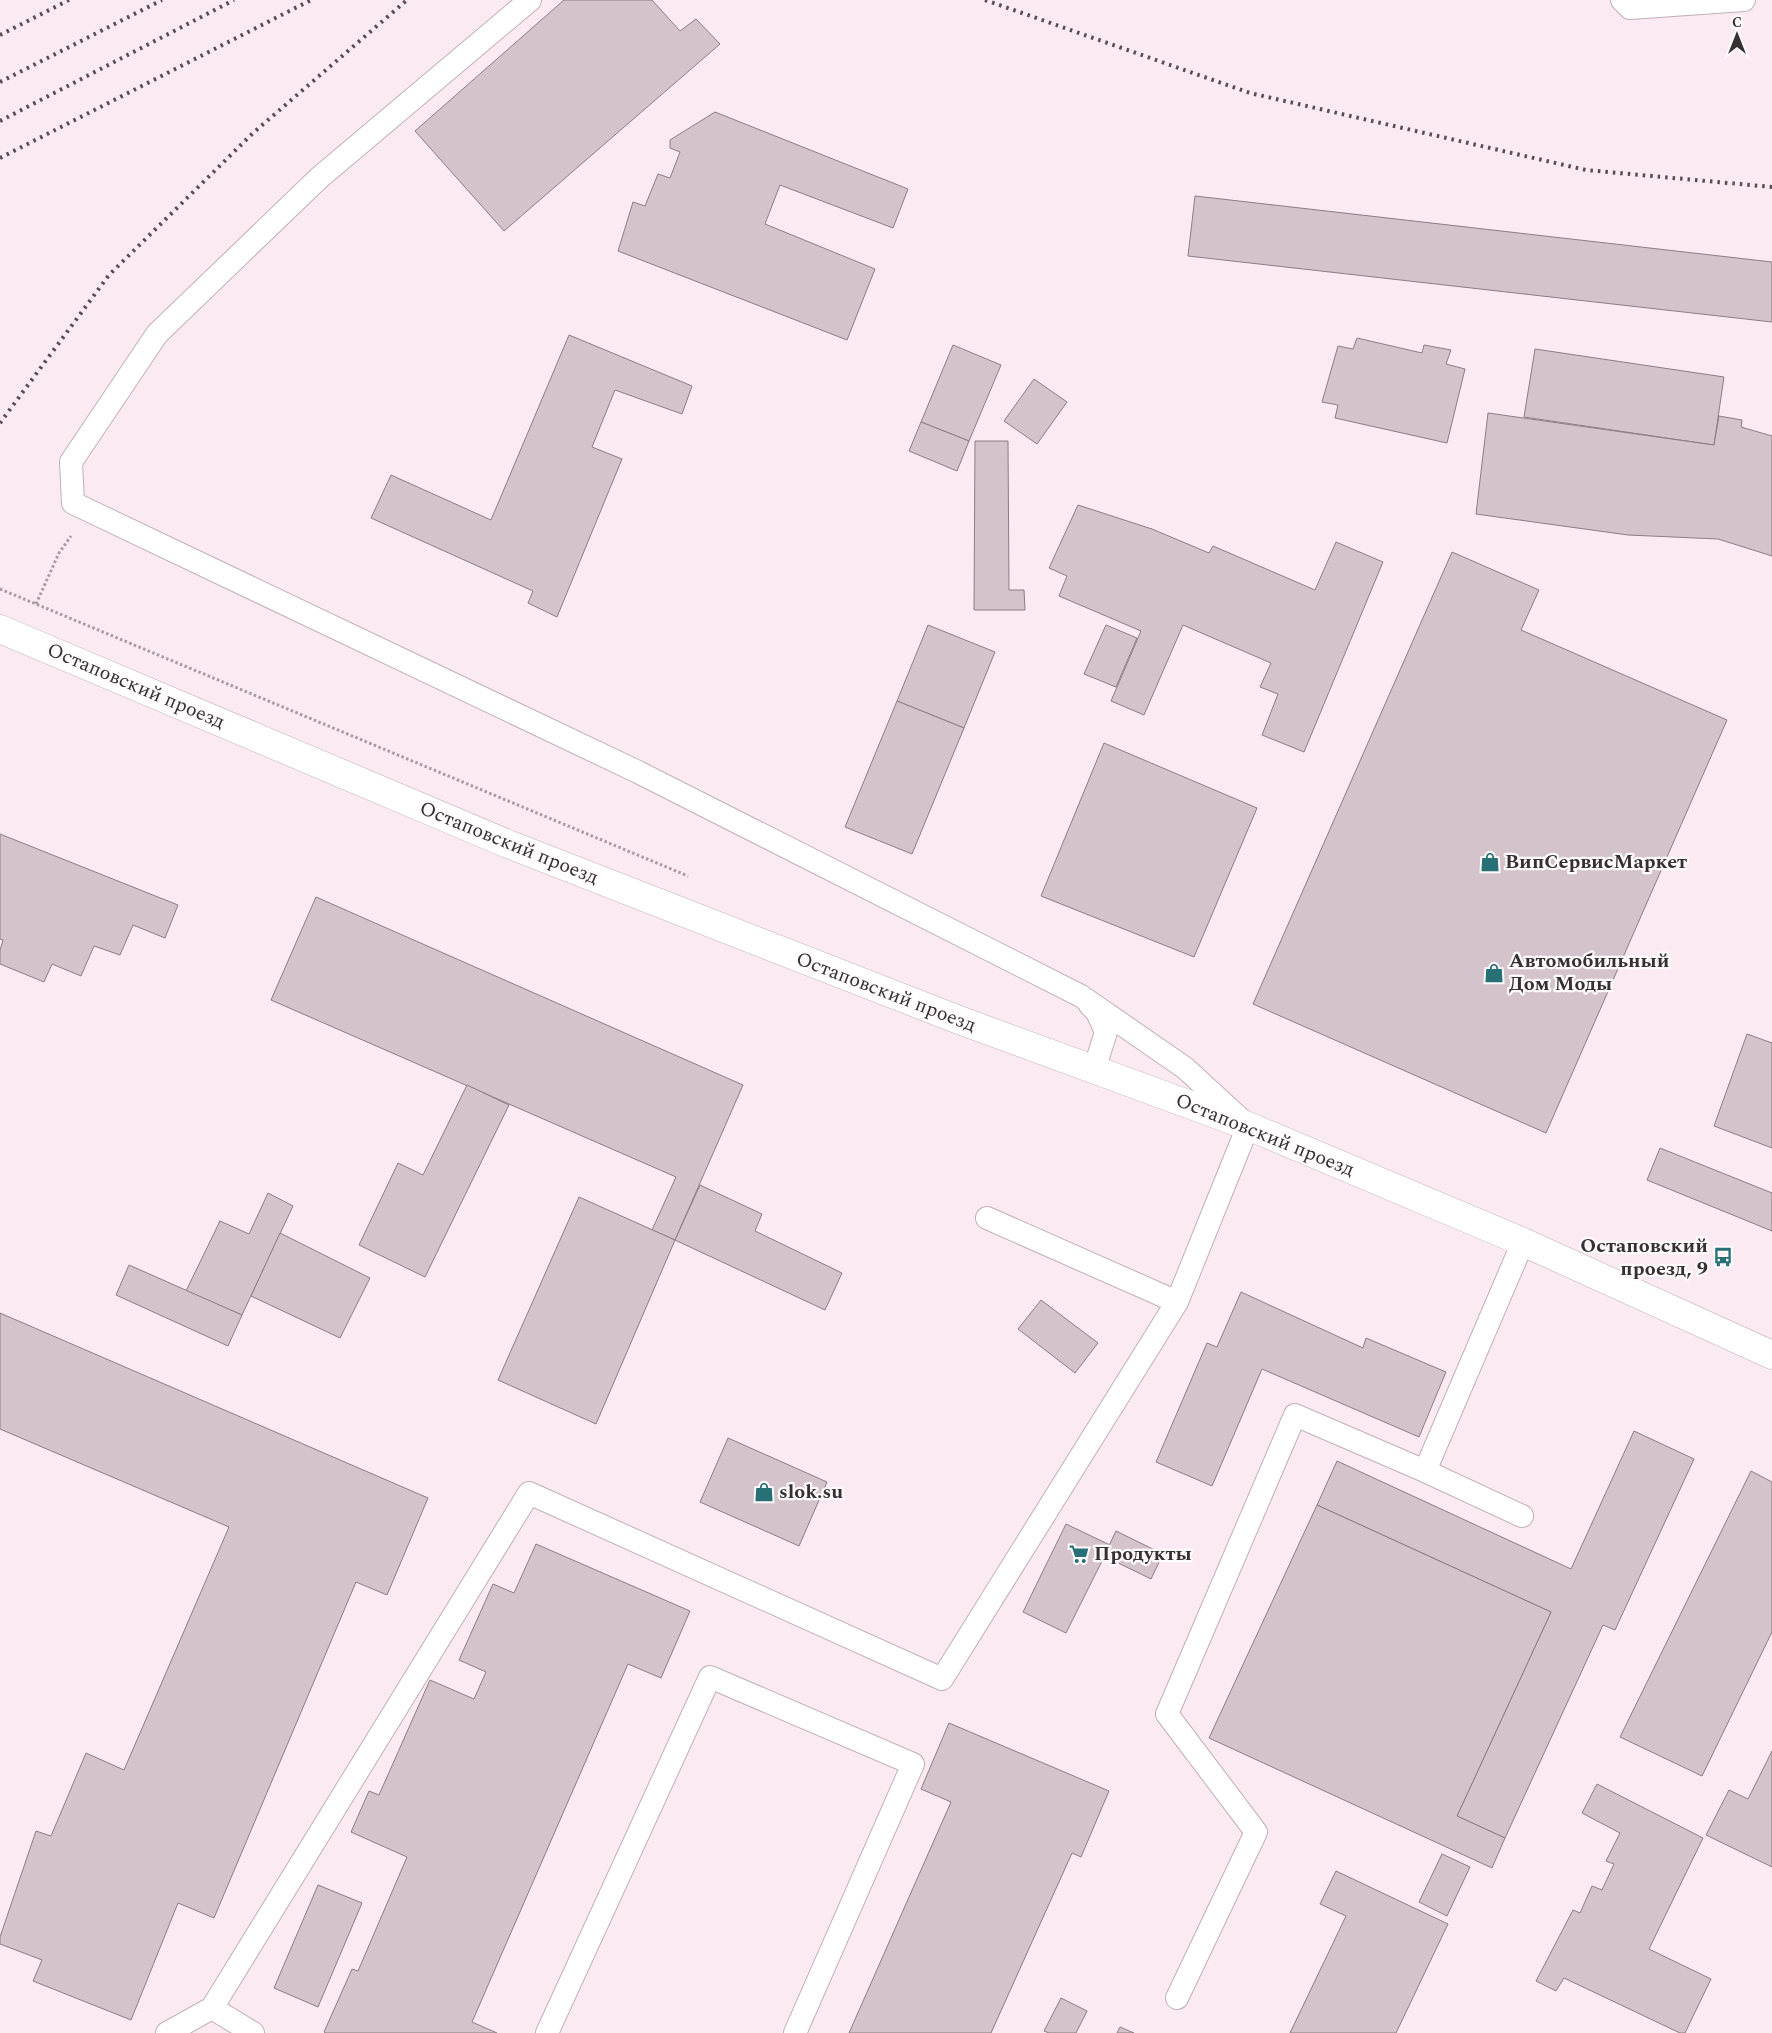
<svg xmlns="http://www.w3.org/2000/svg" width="1772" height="2033" font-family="Spectral,serif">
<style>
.building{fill:#d4c3ca;stroke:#8c7c83}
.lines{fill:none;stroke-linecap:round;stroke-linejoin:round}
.service-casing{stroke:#c0b0b6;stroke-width:24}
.primary-casing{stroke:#c0b0b6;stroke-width:29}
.path{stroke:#a79ba0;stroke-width:3;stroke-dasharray:2.5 2.5;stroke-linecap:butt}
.service{stroke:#fff;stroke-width:22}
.primary{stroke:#fff;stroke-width:28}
.rail{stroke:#554d50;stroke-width:4;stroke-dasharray:2.5 5;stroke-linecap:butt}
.labels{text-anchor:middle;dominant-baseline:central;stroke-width:4.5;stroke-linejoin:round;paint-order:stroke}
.street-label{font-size:20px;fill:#363032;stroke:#fffbfd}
.poi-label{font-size:20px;font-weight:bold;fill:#363032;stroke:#fffbfd;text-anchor:start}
</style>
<rect width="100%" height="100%" fill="#fbeaf1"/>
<g class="building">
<path d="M564,0H652L680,31L696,19L720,44L504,231L415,131Z"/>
<path d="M715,112L908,189L893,228L780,185L765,224L875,269L847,340L618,251L633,202L645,206L658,174L670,178L680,152L670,148V140Z"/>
<path d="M1195,196L1772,262V322L1188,256Z"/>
<path d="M569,335L692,386L682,414L615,390L592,447L622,459L557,617L528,603L533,591L371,518L391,475L491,520Z"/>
<path d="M1357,338L1422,353L1424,345L1451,350L1446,364L1465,369L1447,443L1335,418L1338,405L1322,402L1338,346L1353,349Z"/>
<path d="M953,345L1001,365L969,441L921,422Z"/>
<path d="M1535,349L1724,377L1714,445L1524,417Z"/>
<path d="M1034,379L1067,402L1037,444L1004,421Z"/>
<path d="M1488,413L1714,445L1719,416L1742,420L1741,427L1772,436V556L1718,539L1628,535L1476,514Z"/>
<path d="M921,422L969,441L957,471L909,451Z"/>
<path d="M975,441H1008L1009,590H1024L1025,610H974Z"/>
<path d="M1078,505L1152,529L1209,553L1213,546L1315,590L1336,542L1383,562L1304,752L1262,735L1278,694L1260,687L1271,663L1183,625L1144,715L1111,701L1141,631L1059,596L1067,576L1049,568Z"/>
<path d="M1452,552L1539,590L1521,630L1727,720L1546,1133L1253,1004Z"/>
<path d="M928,625L995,652L964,728L897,701Z"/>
<path d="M1106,625L1137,638L1116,687L1084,674Z"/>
<path d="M897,701L964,728L912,854L845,827Z"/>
<path d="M1104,743L1257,808L1194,957L1041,896Z"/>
<path d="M0,834L178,905L165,938L133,925L120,955L94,946L81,976L52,964L44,982L0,964V950L3,940L0,939Z"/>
<path d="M316,897L743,1085L675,1240L652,1230L676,1177L271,1000Z"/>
<path d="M1747,1034L1772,1043V1148L1714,1126Z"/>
<path d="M467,1085L509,1105L425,1277L359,1245L398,1163L423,1175Z"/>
<path d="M1660,1148L1772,1193V1231L1647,1180Z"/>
<path d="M700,1185L762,1214L755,1231L842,1273L825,1310L675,1240Z"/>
<path d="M268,1193L293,1206L242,1315L186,1291L220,1221L249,1234Z"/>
<path d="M579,1197L675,1240L596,1424L498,1380Z"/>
<path d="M280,1233L370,1278L340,1338L251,1296Z"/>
<path d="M129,1265L242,1315L228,1346L116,1295Z"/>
<path d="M1241,1292L1363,1348L1366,1338L1446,1372L1419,1437L1262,1369L1212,1486L1156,1462L1207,1343L1217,1347Z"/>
<path d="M1041,1300L1098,1343L1075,1373L1018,1329Z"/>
<path d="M0,1313L428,1498L387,1595L356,1582L214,1918L178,1903L131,2020L33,1981L42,1960L0,1944V1937L36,1831L51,1836L86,1753L124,1770L229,1527L0,1429Z"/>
<path d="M1634,1431L1694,1459L1615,1630L1603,1625L1505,1838L1457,1816L1551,1612L1317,1505L1337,1461L1571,1569Z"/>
<path d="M728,1438L827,1482L799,1546L700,1502Z"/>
<path d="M1751,1471L1772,1482V1632L1702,1776L1620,1737Z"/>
<path d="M1317,1505L1551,1612L1457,1816L1505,1838L1492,1868L1209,1738Z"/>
<path d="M1066,1524L1110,1545L1066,1633L1023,1612Z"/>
<path d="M1116,1531L1163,1554L1151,1579L1104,1556Z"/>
<path d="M536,1544L690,1611L661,1678L628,1664L472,2022L497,2033H326L324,2032L352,1969L358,1971L407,1857L351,1832L369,1791L379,1795L430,1680L474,1699L486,1672L459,1660L493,1584L514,1593Z"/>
<path d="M949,1723L1109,1791L1081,1857L1072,1853L991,2033H849L951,1802L921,1789Z"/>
<path d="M1772,1751V1867L1706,1835L1729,1790L1748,1799Z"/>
<path d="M1597,1784L1703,1838L1649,1949L1711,1979L1685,2033H1680L1564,1978L1556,1991L1536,1981L1573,1910L1580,1913L1592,1886L1602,1890L1614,1864L1606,1861L1620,1833L1582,1813Z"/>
<path d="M1442,1854L1470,1867L1447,1916L1419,1902Z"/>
<path d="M1336,1871L1448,1924L1396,2033H1290L1346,1916L1320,1904Z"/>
<path d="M318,1885L362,1903L318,2007L274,1988Z"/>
<path d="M1061,1998L1087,2011L1076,2033H1049L1044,2031Z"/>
<path d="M1120,2027L1134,2033H1117Z"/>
</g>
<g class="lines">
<defs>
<g id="service">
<path d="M1622,0L1630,8L1744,0"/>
<path d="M1090,1005L1097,1012L1106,1032L1094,1070"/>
<path d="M987,1218L1177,1302"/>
<path d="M1425,1471L1522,1516"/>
<path d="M1177,1998L1256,1832L1167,1714L1295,1415L1425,1471L1523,1242"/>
<path d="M212,2008L253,2033"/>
<path d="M167,2033L212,2008L529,1493L942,1679L1177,1302L1248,1126L1185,1068L1081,996L638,772L73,503L71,462L157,334L319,178L530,0"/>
<path d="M547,2033L710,1677L913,1764L795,2033"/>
</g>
<path id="primary" d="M0,629L508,844L959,1020L1248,1126L1523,1242L1772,1355"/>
</defs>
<use href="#service" class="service-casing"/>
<use href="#primary" class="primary-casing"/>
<g class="path">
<path d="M0,589L688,876"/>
<path d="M36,604L59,553L71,536"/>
</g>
<use href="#service" class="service"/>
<use href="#primary" class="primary"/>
<g class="rail">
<path d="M985,0L1250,93L1586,170L1772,187"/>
<path d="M0,35L69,0"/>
<path d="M0,82L162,0"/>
<path d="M0,121L234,0"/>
<path d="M0,158L311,0"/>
<path d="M0,423L109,275L253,133L407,0"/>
</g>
</g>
<defs>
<symbol id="shop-bare" viewBox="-9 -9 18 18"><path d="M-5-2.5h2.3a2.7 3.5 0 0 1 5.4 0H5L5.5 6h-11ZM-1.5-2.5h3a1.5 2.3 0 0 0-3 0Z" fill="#267076" stroke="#fffbfd" stroke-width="2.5" paint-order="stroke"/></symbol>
<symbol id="bus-bare" viewBox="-9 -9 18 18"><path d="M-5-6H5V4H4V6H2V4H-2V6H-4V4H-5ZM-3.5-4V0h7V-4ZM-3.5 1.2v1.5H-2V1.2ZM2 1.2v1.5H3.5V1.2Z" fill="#267076" stroke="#fffbfd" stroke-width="2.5" paint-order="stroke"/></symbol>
<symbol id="supermarket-bare" viewBox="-9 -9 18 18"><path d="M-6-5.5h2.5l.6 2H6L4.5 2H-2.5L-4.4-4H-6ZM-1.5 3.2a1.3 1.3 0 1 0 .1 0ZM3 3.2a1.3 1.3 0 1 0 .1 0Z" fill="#267076" stroke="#fffbfd" stroke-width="2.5" paint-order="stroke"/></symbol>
</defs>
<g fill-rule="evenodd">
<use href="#shop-bare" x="1476" y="848" width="28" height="28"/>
<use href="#shop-bare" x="1480" y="959" width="28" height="28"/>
<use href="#bus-bare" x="1709" y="1243" width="28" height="28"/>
<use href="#shop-bare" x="750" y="1478" width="28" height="28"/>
<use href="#supermarket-bare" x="1065" y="1540" width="28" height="28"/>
</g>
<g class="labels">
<g class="street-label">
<text transform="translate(136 686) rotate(23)">Остаповский проезд</text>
<text transform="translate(509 843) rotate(22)">Остаповский проезд</text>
<text transform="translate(886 992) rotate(21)">Остаповский проезд</text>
<text transform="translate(1265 1135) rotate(22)">Остаповский проезд</text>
</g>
<g class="poi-label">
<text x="1505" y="862">ВипСервисМаркет</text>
<text x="1509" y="961">Автомобильный<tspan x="1509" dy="23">Дом Моды</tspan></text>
<text x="1708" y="1246" text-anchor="end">Остаповский<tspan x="1708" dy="23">проезд, 9</tspan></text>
<text x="779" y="1492">slok.su</text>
<text x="1094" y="1554">Продукты</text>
</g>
</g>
<g transform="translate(1737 35)" stroke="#fffbfd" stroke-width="4" paint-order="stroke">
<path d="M0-4L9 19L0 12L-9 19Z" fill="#363032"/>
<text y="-8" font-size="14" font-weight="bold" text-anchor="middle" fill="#363032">С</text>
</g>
</svg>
